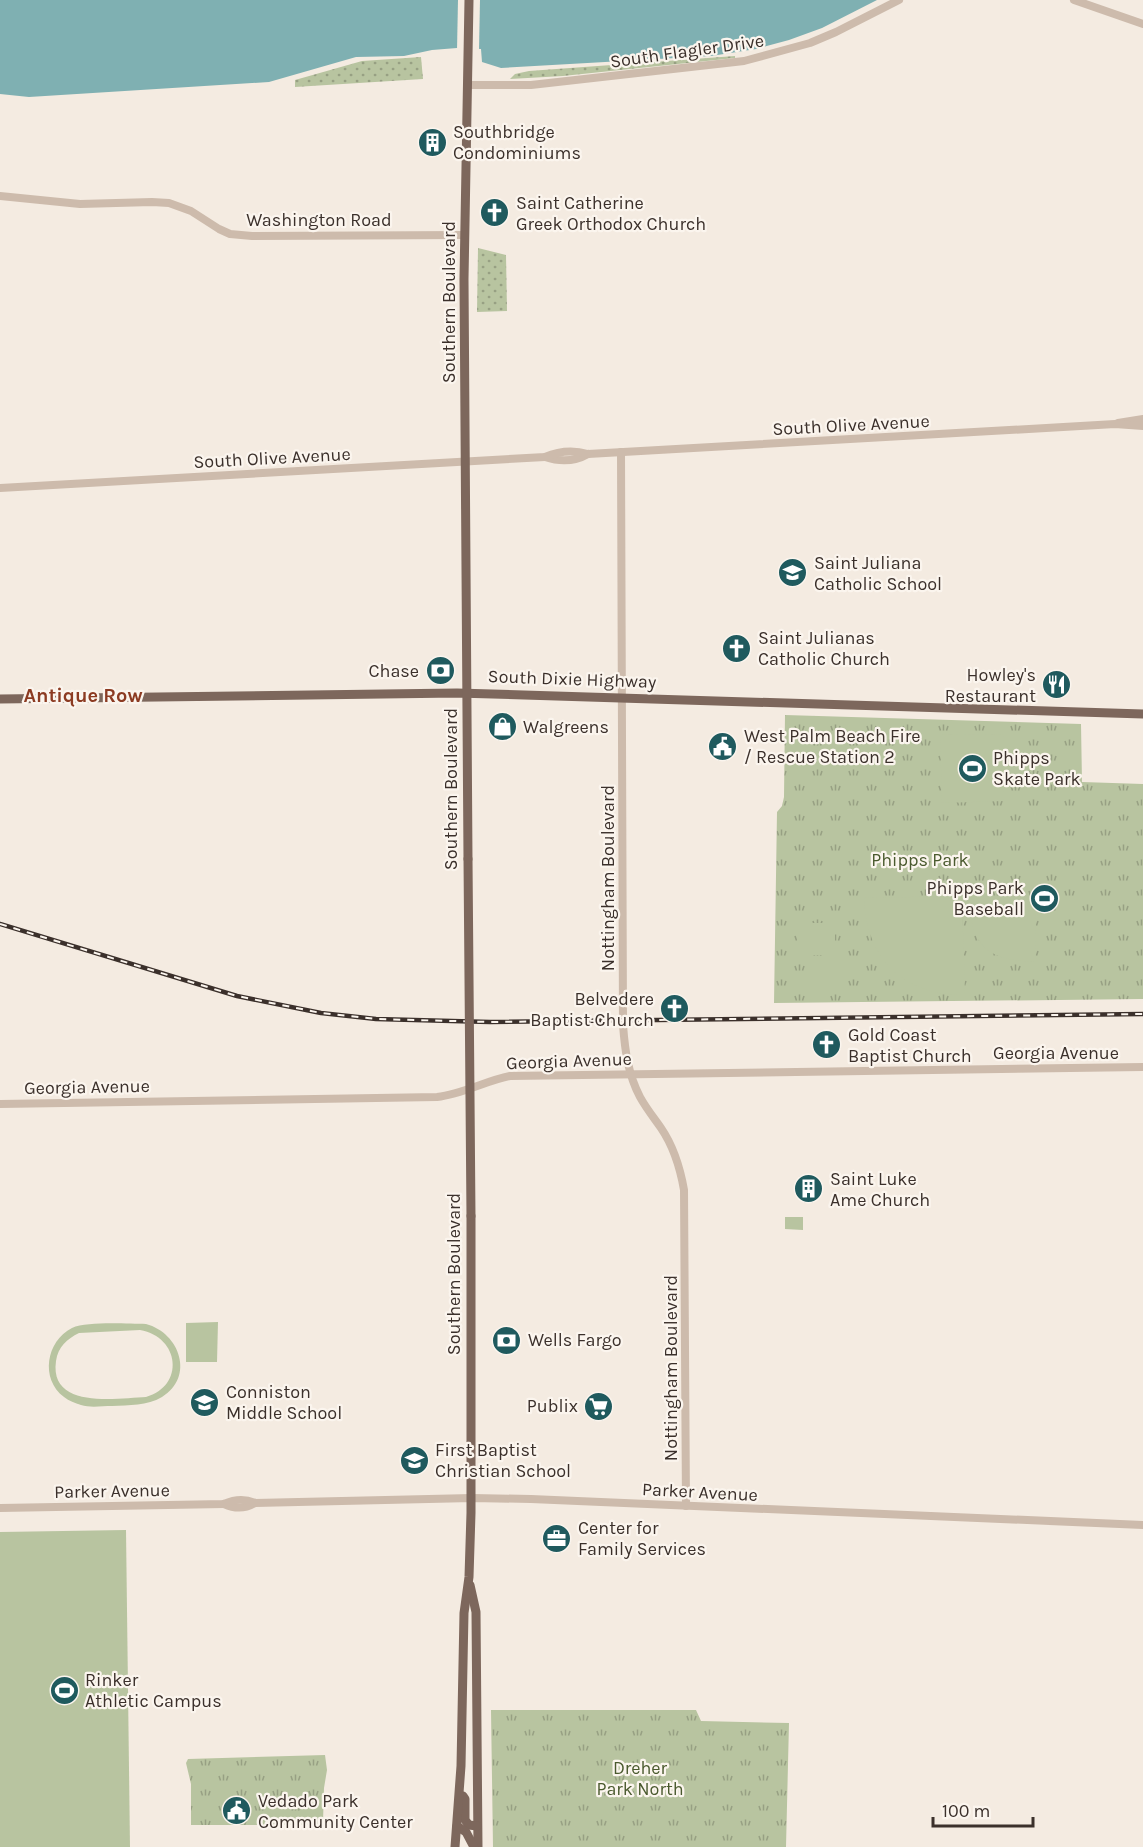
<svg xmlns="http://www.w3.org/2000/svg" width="1143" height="1847" font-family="Karla,sans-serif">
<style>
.grass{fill:url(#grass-dots)}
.park{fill:url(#park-tufts)}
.pitch{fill:#b8c4a0;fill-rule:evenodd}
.water{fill:#7fb0b2}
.pier{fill:#f4ebe1}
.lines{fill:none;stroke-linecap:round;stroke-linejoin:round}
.minor{stroke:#cdbbac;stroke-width:8}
.major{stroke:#7d675c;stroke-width:9}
.rail-casing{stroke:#3b302b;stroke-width:4.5}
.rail{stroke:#fbf5ee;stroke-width:2;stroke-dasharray:7;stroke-linecap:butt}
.major-bridge{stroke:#7d675c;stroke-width:9}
.labels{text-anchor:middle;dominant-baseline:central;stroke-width:4.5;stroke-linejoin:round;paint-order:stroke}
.street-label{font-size:18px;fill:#3b302b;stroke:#fbf5ee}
.poi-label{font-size:18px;fill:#3b302b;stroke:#fbf5ee;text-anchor:start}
.park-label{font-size:18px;fill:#4a5a2e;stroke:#fbf5ee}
.neighbourhood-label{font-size:20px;font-weight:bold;fill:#8c3b22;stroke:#fbf5ee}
</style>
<defs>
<pattern id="grass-dots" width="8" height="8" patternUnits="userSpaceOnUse" patternTransform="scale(1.5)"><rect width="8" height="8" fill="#b8c4a0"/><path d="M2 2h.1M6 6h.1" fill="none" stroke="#97a083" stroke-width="1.8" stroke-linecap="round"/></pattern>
<pattern id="park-tufts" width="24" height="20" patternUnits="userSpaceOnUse" patternTransform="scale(1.5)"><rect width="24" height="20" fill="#b8c4a0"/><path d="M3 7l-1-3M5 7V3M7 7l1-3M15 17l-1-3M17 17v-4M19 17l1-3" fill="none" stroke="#97a083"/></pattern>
</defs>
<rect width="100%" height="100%" fill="#f4ebe1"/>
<g class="grass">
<path d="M735,56V58L563,76L510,79L515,74L529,71Z"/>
<path d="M421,57L423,79L295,87V80L362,61Z"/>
<path d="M478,248L506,255L507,311L477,312Z"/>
</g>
<g class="park">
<path d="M785,715L1081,724L1082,782L1143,784V999L774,1003L777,812L782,806L784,797Z"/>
<path d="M491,1710H696L701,1721L789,1723L786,1847H493Z"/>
<path d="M325,1755L327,1770L324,1788L323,1822L321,1825H191V1784L186,1763L188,1759Z"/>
</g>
<g class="pitch">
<path d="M1003,734L1004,801L942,803L940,735Z"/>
<path d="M958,896L962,901L965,995C904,996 866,959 864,898Z"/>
<path d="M1029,896L1036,902L1035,962C986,960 971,946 969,897Z"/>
<rect x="797" y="923" width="38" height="32"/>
<rect x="806" y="957" width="38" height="34"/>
<path d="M785,1217H803V1230L785,1229Z"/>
<path d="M218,1322L217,1362H186V1323Z"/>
<path d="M146,1324C180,1333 195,1377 162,1397C147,1406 129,1405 112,1406C102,1406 90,1408 81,1405C75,1403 69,1401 64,1397C40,1379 46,1341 72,1328C88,1321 128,1324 146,1324ZM140,1330C180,1337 185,1386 146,1397C118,1398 49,1410 56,1361C58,1347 67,1339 79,1333Z"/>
<path d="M126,1530L130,1847H0V1532Z"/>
</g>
<path class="water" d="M0,0H877L822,28L789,40L756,49L711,56L501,68L482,62L481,49L457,48L432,50L404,56L356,57L269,82L29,97L0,94Z"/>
<path class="pier" d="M458,0H480L479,50H457Z"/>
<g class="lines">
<g class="minor">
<path d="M1074,0L1143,24"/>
<path d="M468,85H531L744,61L810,43L836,32L899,0"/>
<path d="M0,196L80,204L152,202L169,203L191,211L219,229L230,234L252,236L465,235"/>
<path d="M1118,423L1143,419"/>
<path d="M621,452L623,1025C625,1051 628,1074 640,1097C646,1108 654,1118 661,1128C674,1147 680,1167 684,1190L686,1506"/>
<path d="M545,457C560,462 574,462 588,454"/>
<path d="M0,488L545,457C559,451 574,450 588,454L1115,424L1143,426"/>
<path d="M0,1104L437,1097C463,1094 485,1081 510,1076L1143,1067"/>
<path d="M224,1504C235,1509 245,1509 255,1503"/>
<path d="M0,1508L224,1504C235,1499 244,1498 255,1503L472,1498L531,1499L1143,1525"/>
</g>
<g class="major">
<path d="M0,699L457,693L1143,714"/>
<path d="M468,859L464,279L469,0"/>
<path d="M470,1585L476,1612L478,1847"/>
<path d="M463,1796L465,1799V1820L469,1825L477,1826"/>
<path d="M457,1826L466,1832L474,1847"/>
<path d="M455,1847L461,1766L464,1613L469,1577L471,1513V1216"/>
</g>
<defs>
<path id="rail" d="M0,924L237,996L321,1013L376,1019L490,1022L1143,1014"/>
</defs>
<use href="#rail" class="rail-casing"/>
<use href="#rail" class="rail"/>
<path class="major-bridge" d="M468,859L471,1216"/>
</g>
<defs>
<symbol id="building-disc" viewBox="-11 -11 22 22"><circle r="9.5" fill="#1f5a5e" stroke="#fbf5ee"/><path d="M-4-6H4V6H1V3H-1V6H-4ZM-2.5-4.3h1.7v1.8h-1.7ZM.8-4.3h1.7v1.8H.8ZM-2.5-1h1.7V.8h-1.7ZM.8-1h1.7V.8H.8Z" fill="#fff"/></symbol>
<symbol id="church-disc" viewBox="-11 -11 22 22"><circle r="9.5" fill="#1f5a5e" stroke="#fbf5ee"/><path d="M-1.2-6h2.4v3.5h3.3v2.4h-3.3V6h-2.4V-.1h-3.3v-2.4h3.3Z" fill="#fff"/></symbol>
<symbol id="school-disc" viewBox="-11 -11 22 22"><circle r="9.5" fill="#1f5a5e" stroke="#fbf5ee"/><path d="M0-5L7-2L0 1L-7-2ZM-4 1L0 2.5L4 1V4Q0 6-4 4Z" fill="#fff"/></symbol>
<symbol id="bank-disc" viewBox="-11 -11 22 22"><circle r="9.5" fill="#1f5a5e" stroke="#fbf5ee"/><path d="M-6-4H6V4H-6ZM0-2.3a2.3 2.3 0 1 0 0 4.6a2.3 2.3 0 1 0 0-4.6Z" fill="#fff"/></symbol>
<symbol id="restaurant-disc" viewBox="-11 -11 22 22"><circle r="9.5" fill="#1f5a5e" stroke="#fbf5ee"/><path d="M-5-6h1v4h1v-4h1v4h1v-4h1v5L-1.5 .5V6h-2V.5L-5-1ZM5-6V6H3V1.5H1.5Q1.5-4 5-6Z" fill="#fff"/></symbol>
<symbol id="shop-disc" viewBox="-11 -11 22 22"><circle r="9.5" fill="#1f5a5e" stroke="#fbf5ee"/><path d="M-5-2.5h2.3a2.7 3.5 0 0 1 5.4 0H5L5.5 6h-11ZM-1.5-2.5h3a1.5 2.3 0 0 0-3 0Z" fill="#fff"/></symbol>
<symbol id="civic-disc" viewBox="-11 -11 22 22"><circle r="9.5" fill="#1f5a5e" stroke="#fbf5ee"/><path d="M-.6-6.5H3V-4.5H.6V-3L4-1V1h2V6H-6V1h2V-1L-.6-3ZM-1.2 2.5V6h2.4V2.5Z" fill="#fff"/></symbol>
<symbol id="stadium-disc" viewBox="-11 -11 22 22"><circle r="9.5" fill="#1f5a5e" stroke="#fbf5ee"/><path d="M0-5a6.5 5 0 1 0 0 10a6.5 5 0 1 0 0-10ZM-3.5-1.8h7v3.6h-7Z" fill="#fff"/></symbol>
<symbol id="supermarket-disc" viewBox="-11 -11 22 22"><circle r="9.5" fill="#1f5a5e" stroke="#fbf5ee"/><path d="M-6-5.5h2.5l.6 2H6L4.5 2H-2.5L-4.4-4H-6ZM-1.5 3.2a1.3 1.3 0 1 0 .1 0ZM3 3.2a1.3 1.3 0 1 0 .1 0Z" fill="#fff"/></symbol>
<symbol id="office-disc" viewBox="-11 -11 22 22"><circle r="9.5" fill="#1f5a5e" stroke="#fbf5ee"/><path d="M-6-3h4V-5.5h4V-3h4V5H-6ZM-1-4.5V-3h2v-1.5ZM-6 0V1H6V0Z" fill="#fff"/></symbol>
</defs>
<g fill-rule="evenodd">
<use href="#building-disc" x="416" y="126" width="33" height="33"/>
<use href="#church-disc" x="478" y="196" width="33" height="33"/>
<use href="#school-disc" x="776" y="556" width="33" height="33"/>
<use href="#church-disc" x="720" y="632" width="33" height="33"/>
<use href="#bank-disc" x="424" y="654" width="33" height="33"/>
<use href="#restaurant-disc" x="1040" y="668" width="33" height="33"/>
<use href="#shop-disc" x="486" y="710" width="33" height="33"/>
<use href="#civic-disc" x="706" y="730" width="33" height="33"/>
<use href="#stadium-disc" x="956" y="752" width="33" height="33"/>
<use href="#stadium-disc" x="1028" y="882" width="33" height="33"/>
<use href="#church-disc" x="658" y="992" width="33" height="33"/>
<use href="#church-disc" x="810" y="1028" width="33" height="33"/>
<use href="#building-disc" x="792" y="1172" width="33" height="33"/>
<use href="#bank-disc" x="490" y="1324" width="33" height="33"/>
<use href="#school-disc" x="188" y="1386" width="33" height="33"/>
<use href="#supermarket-disc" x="582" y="1390" width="33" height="33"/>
<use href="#school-disc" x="398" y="1444" width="33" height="33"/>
<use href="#office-disc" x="540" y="1522" width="33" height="33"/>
<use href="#stadium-disc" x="48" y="1674" width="33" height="33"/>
<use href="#civic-disc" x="220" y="1794" width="33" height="33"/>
</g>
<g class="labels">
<g class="street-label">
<text transform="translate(687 51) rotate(-8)">South Flagler Drive</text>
<text x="319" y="220">Washington Road</text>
<text transform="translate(449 302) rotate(-90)">Southern Boulevard</text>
<text transform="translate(851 425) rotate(-3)">South Olive Avenue</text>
<text transform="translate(272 458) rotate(-3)">South Olive Avenue</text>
<text transform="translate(572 679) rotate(2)">South Dixie Highway</text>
<text transform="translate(451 789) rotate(-90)">Southern Boulevard</text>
<text transform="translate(608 878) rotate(-90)">Nottingham Boulevard</text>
<text x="1056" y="1053">Georgia Avenue</text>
<text transform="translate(569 1061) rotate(-2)">Georgia Avenue</text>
<text transform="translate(87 1087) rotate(-1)">Georgia Avenue</text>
<text transform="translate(454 1274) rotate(-90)">Southern Boulevard</text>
<text transform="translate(671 1368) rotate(-90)">Nottingham Boulevard</text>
<text transform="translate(112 1491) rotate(-1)">Parker Avenue</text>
<text transform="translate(700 1492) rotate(3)">Parker Avenue</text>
</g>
<g class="poi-label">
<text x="453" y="132">Southbridge<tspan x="453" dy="21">Condominiums</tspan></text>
<text x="516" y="203">Saint Catherine<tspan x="516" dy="21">Greek Orthodox Church</tspan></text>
<text x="814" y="563">Saint Juliana<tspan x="814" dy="21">Catholic School</tspan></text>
<text x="758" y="638">Saint Julianas<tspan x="758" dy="21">Catholic Church</tspan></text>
<text x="419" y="671" text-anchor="end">Chase</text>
<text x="1036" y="675" text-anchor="end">Howley's<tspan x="1036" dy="21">Restaurant</tspan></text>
<text x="523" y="727">Walgreens</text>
<text x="744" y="736">West Palm Beach Fire<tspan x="744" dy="21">/ Rescue Station 2</tspan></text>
<text x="993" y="758">Phipps<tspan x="993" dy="21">Skate Park</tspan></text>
<text x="1024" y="888" text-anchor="end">Phipps Park<tspan x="1024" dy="21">Baseball</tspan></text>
<text x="654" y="999" text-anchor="end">Belvedere<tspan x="654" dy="21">Baptist Church</tspan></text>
<text x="848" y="1035">Gold Coast<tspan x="848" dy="21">Baptist Church</tspan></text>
<text x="830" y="1179">Saint Luke<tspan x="830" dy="21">Ame Church</tspan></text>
<text x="528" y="1340">Wells Fargo</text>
<text x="226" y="1392">Conniston<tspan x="226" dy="21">Middle School</tspan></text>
<text x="578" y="1406" text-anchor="end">Publix</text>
<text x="435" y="1450">First Baptist<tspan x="435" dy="21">Christian School</tspan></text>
<text x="578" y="1528">Center for<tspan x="578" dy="21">Family Services</tspan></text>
<text x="85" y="1680">Rinker<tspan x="85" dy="21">Athletic Campus</tspan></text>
<text x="258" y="1801">Vedado Park<tspan x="258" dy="21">Community Center</tspan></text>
</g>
<g class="park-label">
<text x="920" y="860">Phipps Park</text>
<text x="640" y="1768">Dreher<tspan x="640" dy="21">Park North</tspan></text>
</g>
<g class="neighbourhood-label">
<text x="83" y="695">Antique Row</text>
</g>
</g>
<path d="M933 1817v9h100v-9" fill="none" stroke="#3b302b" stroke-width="3"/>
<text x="942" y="1817" font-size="18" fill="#3b302b" stroke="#fbf5ee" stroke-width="4.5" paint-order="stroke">100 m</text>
</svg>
